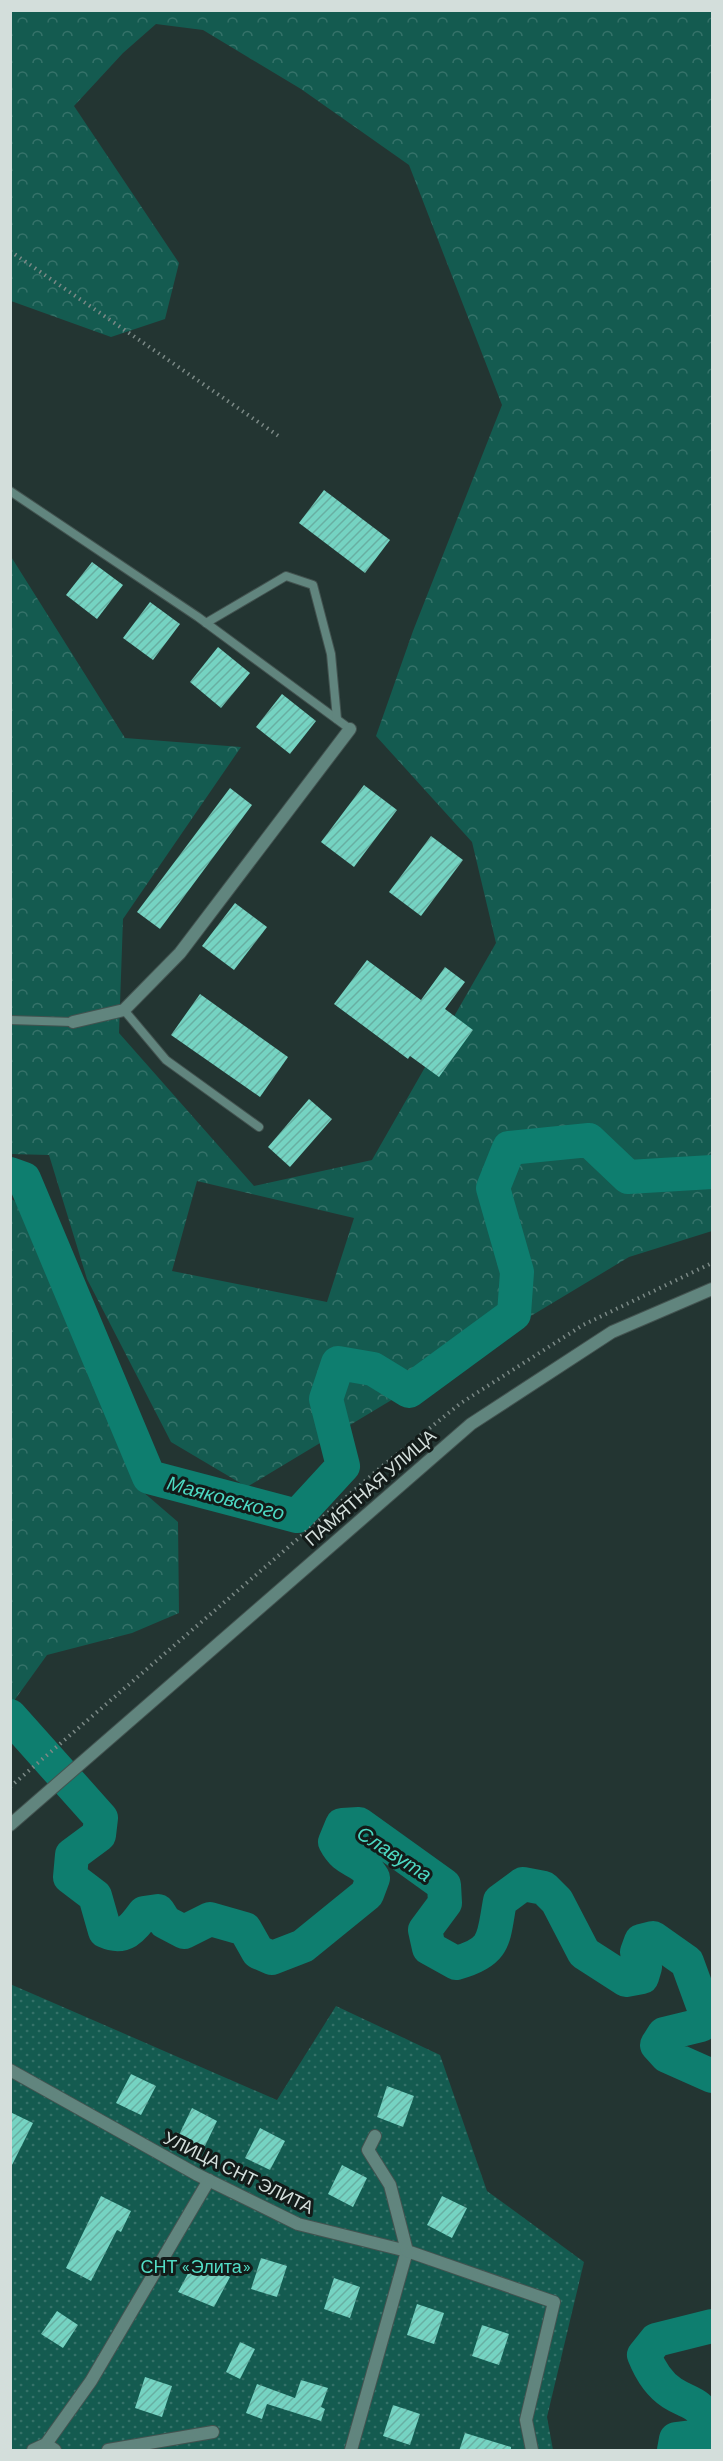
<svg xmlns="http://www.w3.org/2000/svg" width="723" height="2461" font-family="Barlow,sans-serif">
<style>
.forest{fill:url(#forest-crowns);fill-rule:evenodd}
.park{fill:url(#park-dots)}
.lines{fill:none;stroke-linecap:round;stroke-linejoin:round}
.river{stroke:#0e7e6f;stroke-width:34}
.building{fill:url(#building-hatch)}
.service-casing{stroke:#435350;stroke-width:10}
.minor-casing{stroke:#435350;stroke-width:14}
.tertiary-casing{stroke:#435350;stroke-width:14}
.path{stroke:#7b8986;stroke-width:4;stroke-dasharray:1.5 4.5;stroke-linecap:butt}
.service{stroke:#61857e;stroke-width:8}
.minor{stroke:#61857e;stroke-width:12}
.tertiary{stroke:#61857e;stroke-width:12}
.labels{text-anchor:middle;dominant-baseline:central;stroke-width:6;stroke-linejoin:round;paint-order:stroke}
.street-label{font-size:18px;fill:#d3dedb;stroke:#131b19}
.park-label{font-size:18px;fill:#52ddc6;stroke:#131b19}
.water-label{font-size:20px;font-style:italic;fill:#4cd8c2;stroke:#131b19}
</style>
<defs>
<pattern id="forest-crowns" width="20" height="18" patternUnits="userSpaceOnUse" patternTransform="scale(1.5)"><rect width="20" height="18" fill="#145b50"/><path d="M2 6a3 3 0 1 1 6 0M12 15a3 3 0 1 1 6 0" fill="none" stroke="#357269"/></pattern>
<pattern id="park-dots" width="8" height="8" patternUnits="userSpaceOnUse" patternTransform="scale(1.5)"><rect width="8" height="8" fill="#145b50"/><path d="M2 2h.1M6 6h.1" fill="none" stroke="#357269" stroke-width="1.8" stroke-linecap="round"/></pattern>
<pattern id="building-hatch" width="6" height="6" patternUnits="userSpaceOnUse" patternTransform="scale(1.5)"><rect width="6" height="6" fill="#75d3c2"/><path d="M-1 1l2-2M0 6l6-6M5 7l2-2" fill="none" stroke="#68afa2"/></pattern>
</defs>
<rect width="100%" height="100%" fill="#233532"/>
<g class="forest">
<path d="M11,11H712V1231L629,1257L247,1487L171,1442L87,1279L49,1155L11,1154L10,555L125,738L241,747L123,919L119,1033L254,1186L372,1160L496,943L472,842L376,736L413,631L502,405L409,165L301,89L203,30L156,24L123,53L74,106L179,263L165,319L111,337L11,301ZM197,1181L354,1218L327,1302L172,1271Z"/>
<path d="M11,1199L15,1201L41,1251L73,1325L135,1485L178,1522L179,1613L132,1633L47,1655L11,1705Z"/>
</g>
<path class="park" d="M10,1984L277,2100L336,2006L440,2055L487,2191L584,2262L547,2417L553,2450H11Z"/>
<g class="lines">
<g class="river">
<path d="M10,1174L24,1179L149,1477L297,1516L343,1466L326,1399L338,1363L373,1369L409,1391L514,1314L517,1272L493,1188L509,1148L589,1140L628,1177L712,1172"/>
<path d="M10,1716L101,1818L99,1835L72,1855L70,1877L95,1896L105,1931C125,1940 133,1928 144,1913L158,1911L165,1922L184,1932L210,1919L245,1929L258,1952L272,1958L303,1946L367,1894L373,1878C360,1856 347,1865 335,1842L342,1825L359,1824L444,1885L445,1903L425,1930L429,1948L456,1963C497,1952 493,1938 500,1901L523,1884L544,1888L557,1901L584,1953L626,1980L642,1977L645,1967L637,1952L641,1941L653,1938L687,1962L706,2014L701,2025L664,2034L657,2045L667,2056L712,2076"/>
<path d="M674,2450L676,2439L700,2436L708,2421C698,2401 689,2404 672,2393C658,2384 650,2370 644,2355L656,2340L712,2326"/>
</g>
</g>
<g class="building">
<path d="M324,490L390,540L365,573L299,523Z"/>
<path d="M92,562L123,585L97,619L66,595Z"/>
<path d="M150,602L180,624L153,660L123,638Z"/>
<path d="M218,647L250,673L221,708L190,682Z"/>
<path d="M282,694L316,721L290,754L256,727Z"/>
<path d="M364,785L397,810L354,867L321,842Z"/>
<path d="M230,788L252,805L160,929L137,912Z"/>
<path d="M431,836L463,860L421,916L389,892Z"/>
<path d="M235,903L267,927L234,970L202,946Z"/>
<path d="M367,960L421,1000L445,967L465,982L445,1009L473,1030L439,1077L410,1056L408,1059L334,1004Z"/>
<path d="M200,994L288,1057L260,1097L171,1035Z"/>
<path d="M309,1099L332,1119L290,1167L268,1147Z"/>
<path d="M131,2074L156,2086L141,2115L116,2103Z"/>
<path d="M387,2086L414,2096L403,2127L377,2117Z"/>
<path d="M192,2108L217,2121L203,2150L178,2137Z"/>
<path d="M10,2112L33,2123L10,2169Z"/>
<path d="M260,2128L285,2141L270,2170L245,2158Z"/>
<path d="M342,2165L367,2178L353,2207L328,2194Z"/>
<path d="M101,2196L131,2211L121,2232L117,2230L91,2281L66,2268Z"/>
<path d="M442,2196L467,2208L452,2238L427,2225Z"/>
<path d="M261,2258L287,2266L277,2297L251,2289Z"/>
<path d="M196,2259L230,2277L214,2307L178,2292Z"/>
<path d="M334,2278L360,2287L350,2318L324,2309Z"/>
<path d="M417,2304L444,2313L434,2344L407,2335Z"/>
<path d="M57,2311L78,2325L63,2348L41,2334Z"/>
<path d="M482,2325L509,2334L499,2365L472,2356Z"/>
<path d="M240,2342L255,2349L240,2379L226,2372Z"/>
<path d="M145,2377L172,2386L162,2417L135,2408Z"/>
<path d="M301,2380L328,2388L321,2407L325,2409L321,2421L267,2404L262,2419L246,2413L257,2384L295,2398Z"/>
<path d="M393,2405L420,2414L410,2445L383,2436Z"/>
<path d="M465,2433L511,2447V2451H459Z"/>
</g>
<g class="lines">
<defs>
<g id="service">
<path d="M10,491L198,617L350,729"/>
<path d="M206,623L286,576L313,585L331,654L337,719"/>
<path d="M124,1010L166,1060L259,1127"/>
<path d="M10,1020L73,1022"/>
</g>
<g id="minor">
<path d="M73,1022L124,1010L180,953L350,729"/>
<path d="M10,2070L196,2174L298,2224L407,2251L351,2450"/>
<path d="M375,2136L368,2150L390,2185L407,2251L554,2302L526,2420L532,2450"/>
<path d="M33,2450L46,2444"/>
<path d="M55,2450L46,2444L91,2381L209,2180"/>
<path d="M108,2450L213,2432"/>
</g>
<path id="tertiary" d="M10,1825L471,1424L612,1332L712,1289"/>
</defs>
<use href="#service" class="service-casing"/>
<use href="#minor" class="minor-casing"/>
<use href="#tertiary" class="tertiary-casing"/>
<g class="path">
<path d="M10,251L280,437"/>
<path d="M10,1787L380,1468L461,1403L583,1325L712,1263"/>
</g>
<use href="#service" class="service"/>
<use href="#minor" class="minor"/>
<use href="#tertiary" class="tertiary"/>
</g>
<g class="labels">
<g class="street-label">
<text transform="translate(370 1487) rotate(-41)">ПАМЯТНАЯ УЛИЦА</text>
<text transform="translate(239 2172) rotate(26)">УЛИЦА СНТ ЭЛИТА</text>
</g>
<g class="park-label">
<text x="196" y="2266">СНТ «Элита»</text>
</g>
<g class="water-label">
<text transform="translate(226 1497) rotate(15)">Маяковского</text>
<text transform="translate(395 1853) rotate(33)">Славута</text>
</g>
</g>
<rect width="723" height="2461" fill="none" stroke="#d3dedb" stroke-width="24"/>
</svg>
